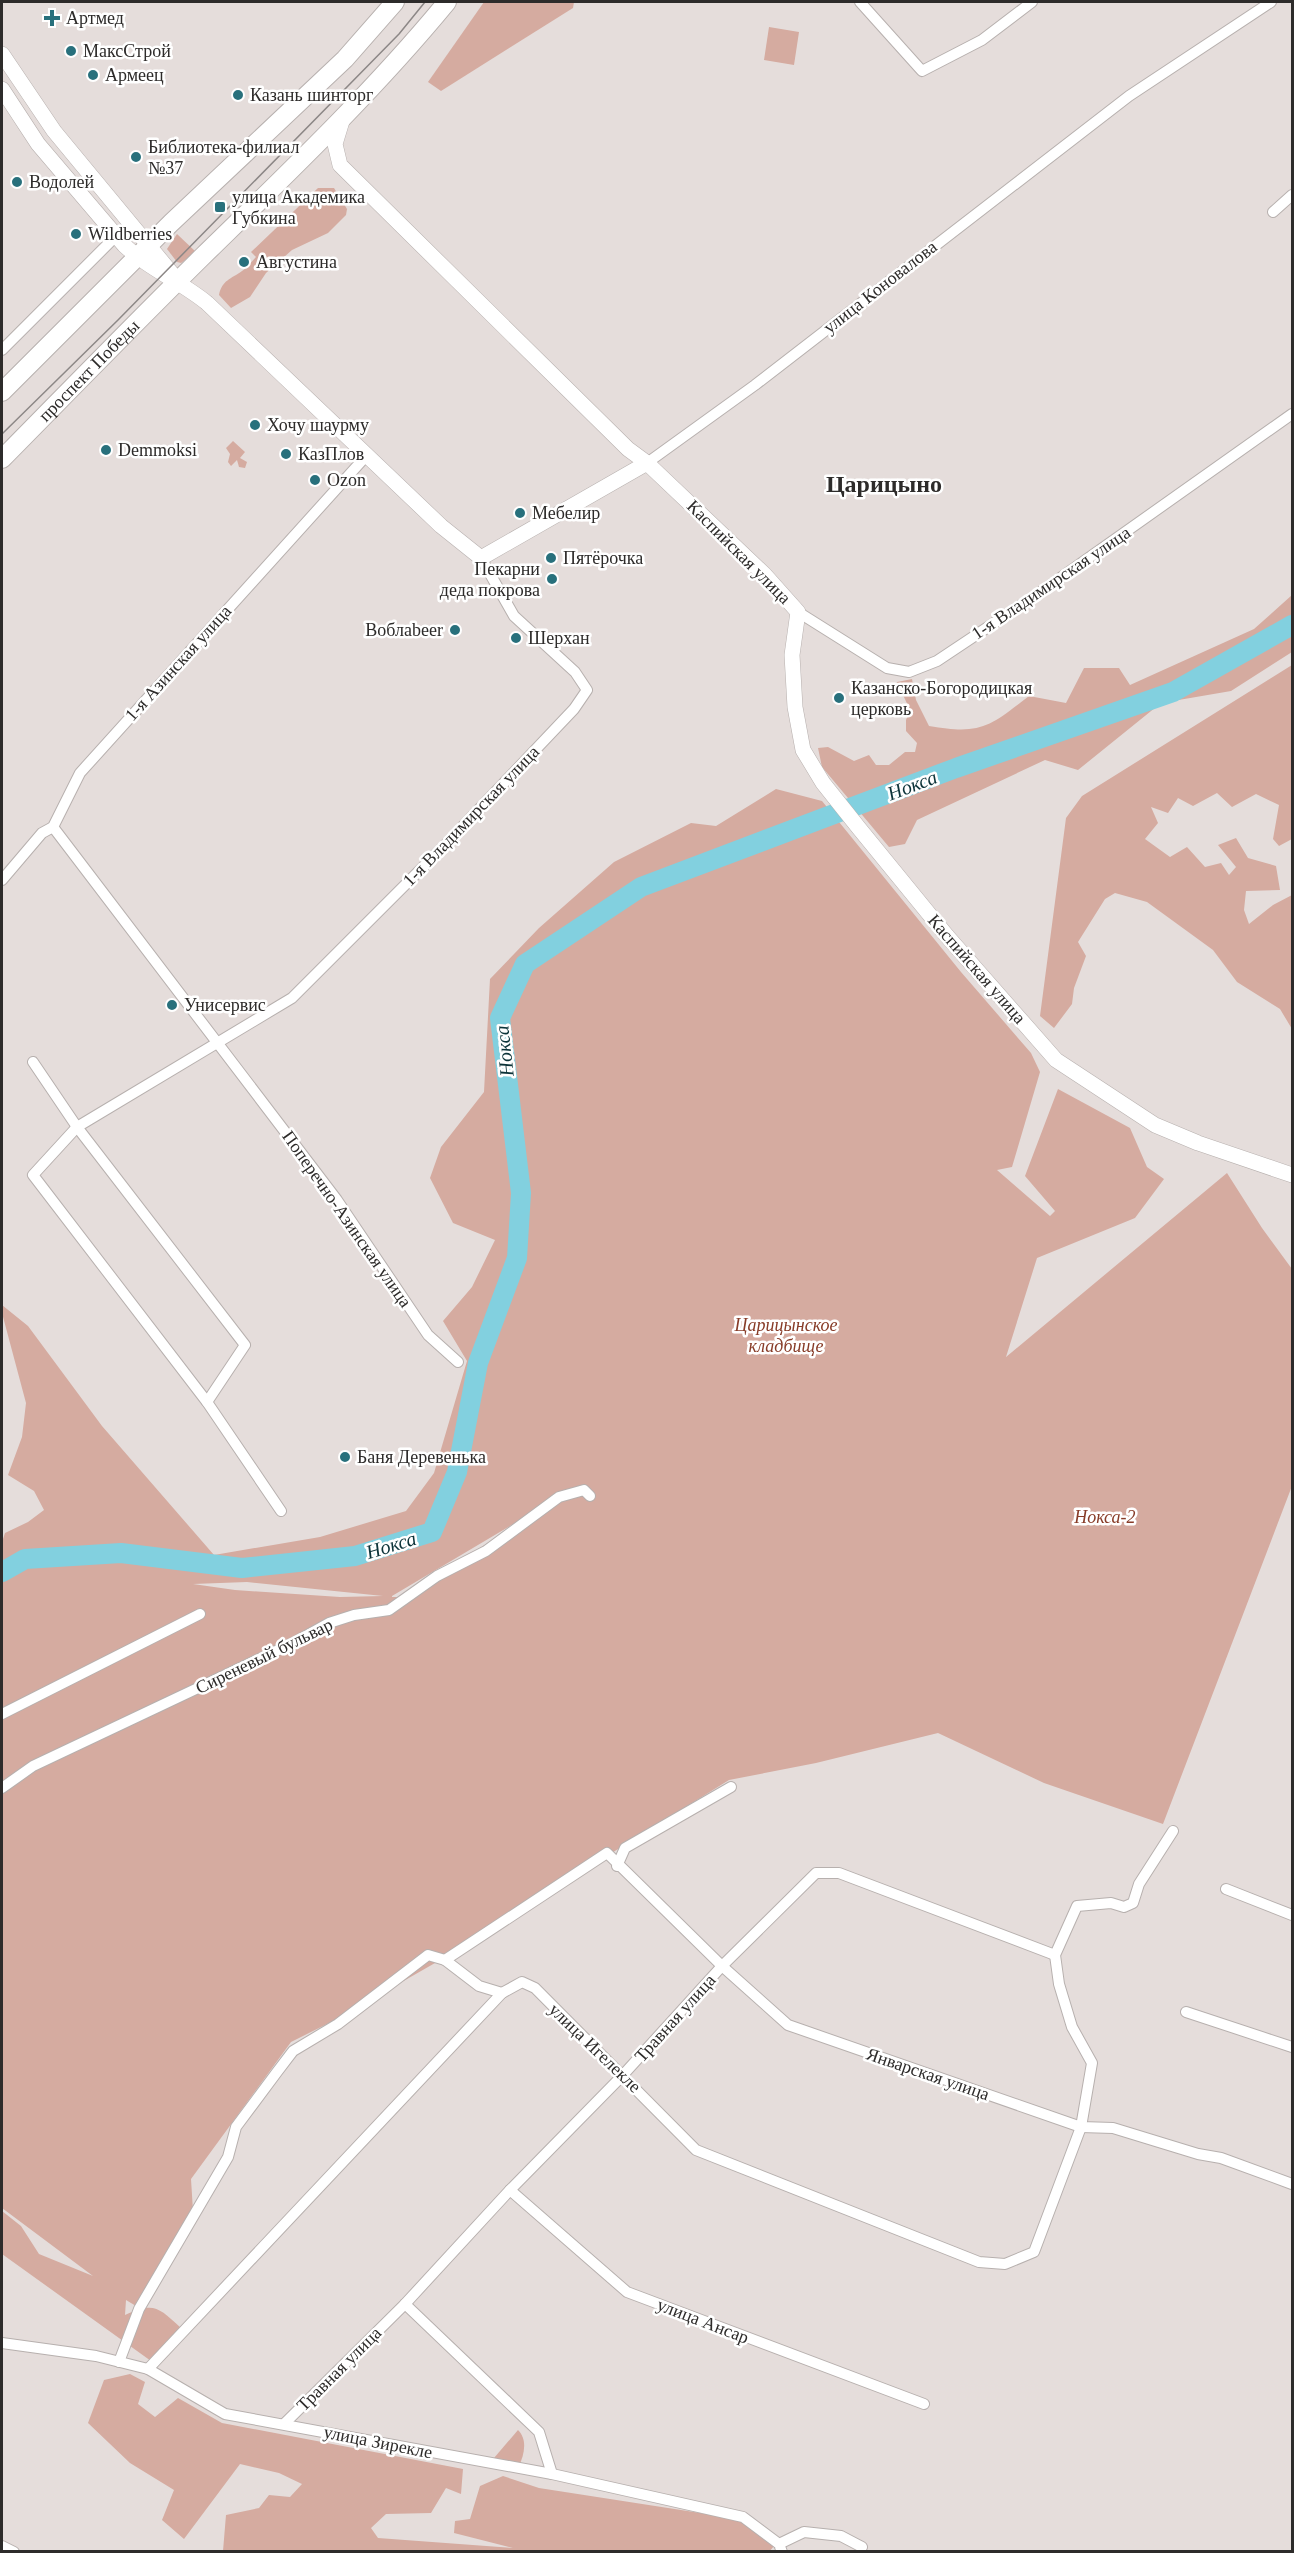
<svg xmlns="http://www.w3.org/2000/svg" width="1294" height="2553" font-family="'Times New Roman',serif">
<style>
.green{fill:#d5aba0;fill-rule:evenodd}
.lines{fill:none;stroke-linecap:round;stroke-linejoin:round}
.river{stroke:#82d0df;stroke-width:20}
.street-casing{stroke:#b7b0ae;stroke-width:12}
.secondary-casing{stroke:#b7b0ae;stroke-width:16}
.primary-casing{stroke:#b7b0ae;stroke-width:20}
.street{stroke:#fff;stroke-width:10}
.secondary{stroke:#fff;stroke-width:15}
.primary{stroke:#fff;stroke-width:18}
.tram{stroke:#8c8786;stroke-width:1.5}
.poi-dot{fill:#28707c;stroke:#fff;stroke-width:2}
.labels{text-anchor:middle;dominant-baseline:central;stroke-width:5;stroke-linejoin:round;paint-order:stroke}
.poi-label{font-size:18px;fill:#2d2b2a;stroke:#fff;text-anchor:start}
.street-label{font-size:18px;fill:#2d2b2a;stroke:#fff}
.park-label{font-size:18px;font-style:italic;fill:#883c28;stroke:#fff}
.water-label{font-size:20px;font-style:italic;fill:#0c3339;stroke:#fff}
.district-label{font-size:24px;font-weight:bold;fill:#2d2b2a;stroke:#fff}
</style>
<rect width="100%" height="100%" fill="#e5dddb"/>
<g class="green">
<path d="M484,2H574L573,8L441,91L428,82Z"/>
<path d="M769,27L799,32L794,65L764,60Z"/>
<path d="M318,188H334L347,209L346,215L328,233L292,250L266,273L250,297L231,308L219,295C222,280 231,279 242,271C247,268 251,262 256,257L251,252Z"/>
<path d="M177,234L196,252L181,263L177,262L167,249Z"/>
<path d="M233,441L245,452L240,458L247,462L245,468L239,467L237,460L231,466L228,462L230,454L226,448Z"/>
<path d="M1292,595V652L1231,691L1161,703L1078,770L1045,760L917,820L905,844L889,847L822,767L818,748L828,747L854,761L869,755L876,765H889L905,752H915L917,743L906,731V720L910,710L897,682L912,679L916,700L929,726C981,735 989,727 1029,696L1066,703L1084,668H1119L1130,685L1254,629Z"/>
<path d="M1292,665V839L1279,846L1273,839L1279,805L1256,794L1232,807L1217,793L1193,806L1178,798L1168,813L1151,807L1158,823L1145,839L1170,857L1187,847L1205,867L1221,863L1229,875L1236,867L1218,845L1236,838L1248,858L1276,866L1280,890L1246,891L1244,910L1249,924L1273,905L1292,895V1029L1280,1009L1237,982L1213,950L1147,902L1115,893L1105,899L1078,942L1086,956L1074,988L1072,1004L1054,1028L1040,1016L1066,818L1082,796Z"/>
<path d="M776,789L822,801L961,972L1031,1053L1040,1072L1012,1167L997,1170L1050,1216L1055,1211L1025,1176L1058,1089L1130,1128L1147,1167L1164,1179L1135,1218L1037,1258L1006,1357L1227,1173L1262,1228L1292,1269V1486L1163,1824L1044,1783L938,1733L816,1763L729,1780L435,1963L339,2018L291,2042L191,2179L193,2211L136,2306L126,2300L125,2315C154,2302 158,2307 181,2328L151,2361L2,2254V2211L21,2226L39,2254L93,2276L2,2208V1542L5,1533L28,1522L44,1510L34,1491L8,1475L22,1437L26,1403L2,1313V1305L28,1326L102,1426L214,1555L320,1537L406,1511L434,1473L467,1361L443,1321L472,1287L495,1240L453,1223L430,1178L441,1147L484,1092L490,979L539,928L614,862L691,823L716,826ZM562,1495L404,1597H392V1596ZM247,1582L383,1596L340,1597L235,1590L193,1584Z"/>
<path d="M130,2374L145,2382L138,2404L155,2417L178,2398L222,2423L463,2469L461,2494L446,2488L431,2513L386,2514L371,2528L378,2538L513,2548L454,2533L455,2521L470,2519L480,2486L503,2476L539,2488L739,2519L774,2546L769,2552L223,2551L226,2515L259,2508L269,2495L290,2497L302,2484L279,2473L240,2464L184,2539L162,2520L174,2490L130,2463L88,2423L104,2380Z"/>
<path d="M518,2430C528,2440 524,2455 519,2466L494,2458Z"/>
</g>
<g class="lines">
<path class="river" d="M2,1572L25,1559L121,1553L242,1568L355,1556L432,1532L457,1472L478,1363L517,1258L521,1193L500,1018L525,964L641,887L956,768L1173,692L1292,625"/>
<defs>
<g id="street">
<path d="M860,2L922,71L982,40L1032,2"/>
<path d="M1273,212L1292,195"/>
<path d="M2,350L115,237"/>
<path d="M647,463L755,385L1129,96L1271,2"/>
<path d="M798,612L887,668L909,672L937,661L1042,591L1292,414"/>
<path d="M53,827L337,1200L428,1335L458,1362"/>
<path d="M2,880L42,833L53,827L80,773L367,455"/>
<path d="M33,1062L77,1127L245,1345L207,1402"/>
<path d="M281,1511L207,1402L33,1175L77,1127L292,998L446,844L574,709L587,690L575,672L514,616L481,558"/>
<path d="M2,1714L200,1614"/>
<path d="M2,1788L33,1766L293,1643L329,1623L354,1615L389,1610L437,1576L486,1551L559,1497L584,1490L590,1496"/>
<path d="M617,1866L625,1848L731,1787"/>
<path d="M1226,1889L1292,1915"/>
<path d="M445,1960L607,1853L722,1966L788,2025L1081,2127L1113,2128L1198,2154L1221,2158L1292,2184"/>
<path d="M1186,2012L1292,2047"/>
<path d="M510,2190L627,2292L924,2404"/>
<path d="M405,2304L539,2432L552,2474"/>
<path d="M2,2343L96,2356L148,2369L225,2414L552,2474L743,2517L779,2544L782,2552"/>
<path d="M119,2362L139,2309L228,2157L236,2127L277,2072L293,2051L338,2024L428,1955L445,1960L479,1986L502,1993"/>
<path d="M148,2369L502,1993L522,1982L535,1988L696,2150L979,2262L1005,2264L1034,2252L1081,2127L1092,2063L1072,2027L1059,1984L1055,1955L1077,1906L1111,1903L1124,1907L1133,1903L1139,1884L1173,1831"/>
<path d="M284,2424L405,2304L510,2190L623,2075L722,1966L816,1873H839L1055,1955"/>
<path d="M779,2544L804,2532L841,2536L862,2547"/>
<path d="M2,2546L14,2552"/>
</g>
<g id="secondary">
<path d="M2,54L54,131L178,281"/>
<path d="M2,89L38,144L124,245C149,269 180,281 207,303L441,526L481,558L647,463"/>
<path d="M342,121L335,144L340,165L628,449L647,463L765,575L798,612L792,655L795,707L803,750L823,783L858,827L947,936L1056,1060L1155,1125L1198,1143L1292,1175"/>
</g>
<g id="primary">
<path d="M2,392L171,223L345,59L395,2"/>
<path id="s1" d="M2,459C69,391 136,322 204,255C288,173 372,93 447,2"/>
</g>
</defs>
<use href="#street" class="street-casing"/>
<use href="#secondary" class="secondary-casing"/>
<use href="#primary" class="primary-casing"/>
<use href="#street" class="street"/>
<use href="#secondary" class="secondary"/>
<use href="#primary" class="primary"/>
<path class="tram" d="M2,434L118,320L399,34L425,2"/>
</g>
<g class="poi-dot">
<path d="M49 9h6v6h6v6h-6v6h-6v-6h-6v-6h6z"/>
<circle cx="71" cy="51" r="6"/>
<circle cx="93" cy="75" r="6"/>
<circle cx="238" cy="95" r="6"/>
<circle cx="136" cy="157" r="6"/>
<circle cx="17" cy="182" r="6"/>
<rect x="214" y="201" width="12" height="12" rx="3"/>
<circle cx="76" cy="234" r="6"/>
<circle cx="244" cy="262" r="6"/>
<circle cx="255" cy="425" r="6"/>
<circle cx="106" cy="450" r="6"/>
<circle cx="286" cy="454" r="6"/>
<circle cx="315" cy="480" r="6"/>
<circle cx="520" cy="513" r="6"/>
<circle cx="551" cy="558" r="6"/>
<circle cx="552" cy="579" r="6"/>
<circle cx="455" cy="630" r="6"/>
<circle cx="516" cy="638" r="6"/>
<circle cx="839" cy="698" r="6"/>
<circle cx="172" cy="1005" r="6"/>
<circle cx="345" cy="1457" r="6"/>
</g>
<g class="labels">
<g class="poi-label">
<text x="66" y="18">Артмед</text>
<text x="83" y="51">МаксСтрой</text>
<text x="105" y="75">Армеец</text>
<text x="250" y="95">Казань шинторг</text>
<text x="148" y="147">Библиотека-филиал<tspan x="148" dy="21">№37</tspan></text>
<text x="29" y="182">Водолей</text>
<text x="232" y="197">улица Академика<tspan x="232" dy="21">Губкина</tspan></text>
<text x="88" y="234">Wildberries</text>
<text x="256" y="262">Августина</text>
<text x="267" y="425">Хочу шаурму</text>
<text x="118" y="450">Demmoksi</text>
<text x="298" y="454">КазПлов</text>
<text x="327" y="480">Ozon</text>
<text x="532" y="513">Мебелир</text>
<text x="563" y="558">Пятёрочка</text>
<text x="540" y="569" text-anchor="end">Пекарни<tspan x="540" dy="21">деда покрова</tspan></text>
<text x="443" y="630" text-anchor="end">Воблаbeer</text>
<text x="528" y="638">Шерхан</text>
<text x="851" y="688">Казанско-Богородицкая<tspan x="851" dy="21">церковь</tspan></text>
<text x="184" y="1005">Унисервис</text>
<text x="357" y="1457">Баня Деревенька</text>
</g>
<g class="street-label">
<text transform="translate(880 287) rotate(-38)">улица Коновалова</text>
<text stroke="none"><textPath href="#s1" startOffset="124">проспект Победы</textPath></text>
<text transform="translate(739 552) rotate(45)">Каспийская улица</text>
<text transform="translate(1051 583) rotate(-34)">1-я Владимирская улица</text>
<text transform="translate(178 663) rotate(-48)">1-я Азинская улица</text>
<text transform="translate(471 816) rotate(-46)">1-я Владимирская улица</text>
<text transform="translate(977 969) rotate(49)">Каспийская улица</text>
<text transform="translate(347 1219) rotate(55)">Поперечно-Азинская улица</text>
<text transform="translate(264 1656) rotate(-26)">Сиреневый бульвар</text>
<text transform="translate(675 2018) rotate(-48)">Травная улица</text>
<text transform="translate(595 2048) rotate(44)">улица Игелекле</text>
<text transform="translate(928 2074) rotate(19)">Январская улица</text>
<text transform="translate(703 2321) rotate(21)">улица Ансар</text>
<text transform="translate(339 2369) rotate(-45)">Травная улица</text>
<text transform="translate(378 2442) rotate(11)">улица Зирекле</text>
</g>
<g class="park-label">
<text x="786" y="1325">Царицынское<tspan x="786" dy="21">кладбище</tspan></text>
<text x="1105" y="1517">Нокса-2</text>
</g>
<g class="water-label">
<text transform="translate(912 785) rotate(-21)">Нокса</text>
<text transform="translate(504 1051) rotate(-96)">Нокса</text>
<text transform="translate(391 1545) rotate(-17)">Нокса</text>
</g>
<g class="district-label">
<text x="884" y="484">Царицыно</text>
</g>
</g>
<rect width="1294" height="2553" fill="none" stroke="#2d2b2a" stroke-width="6"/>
</svg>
